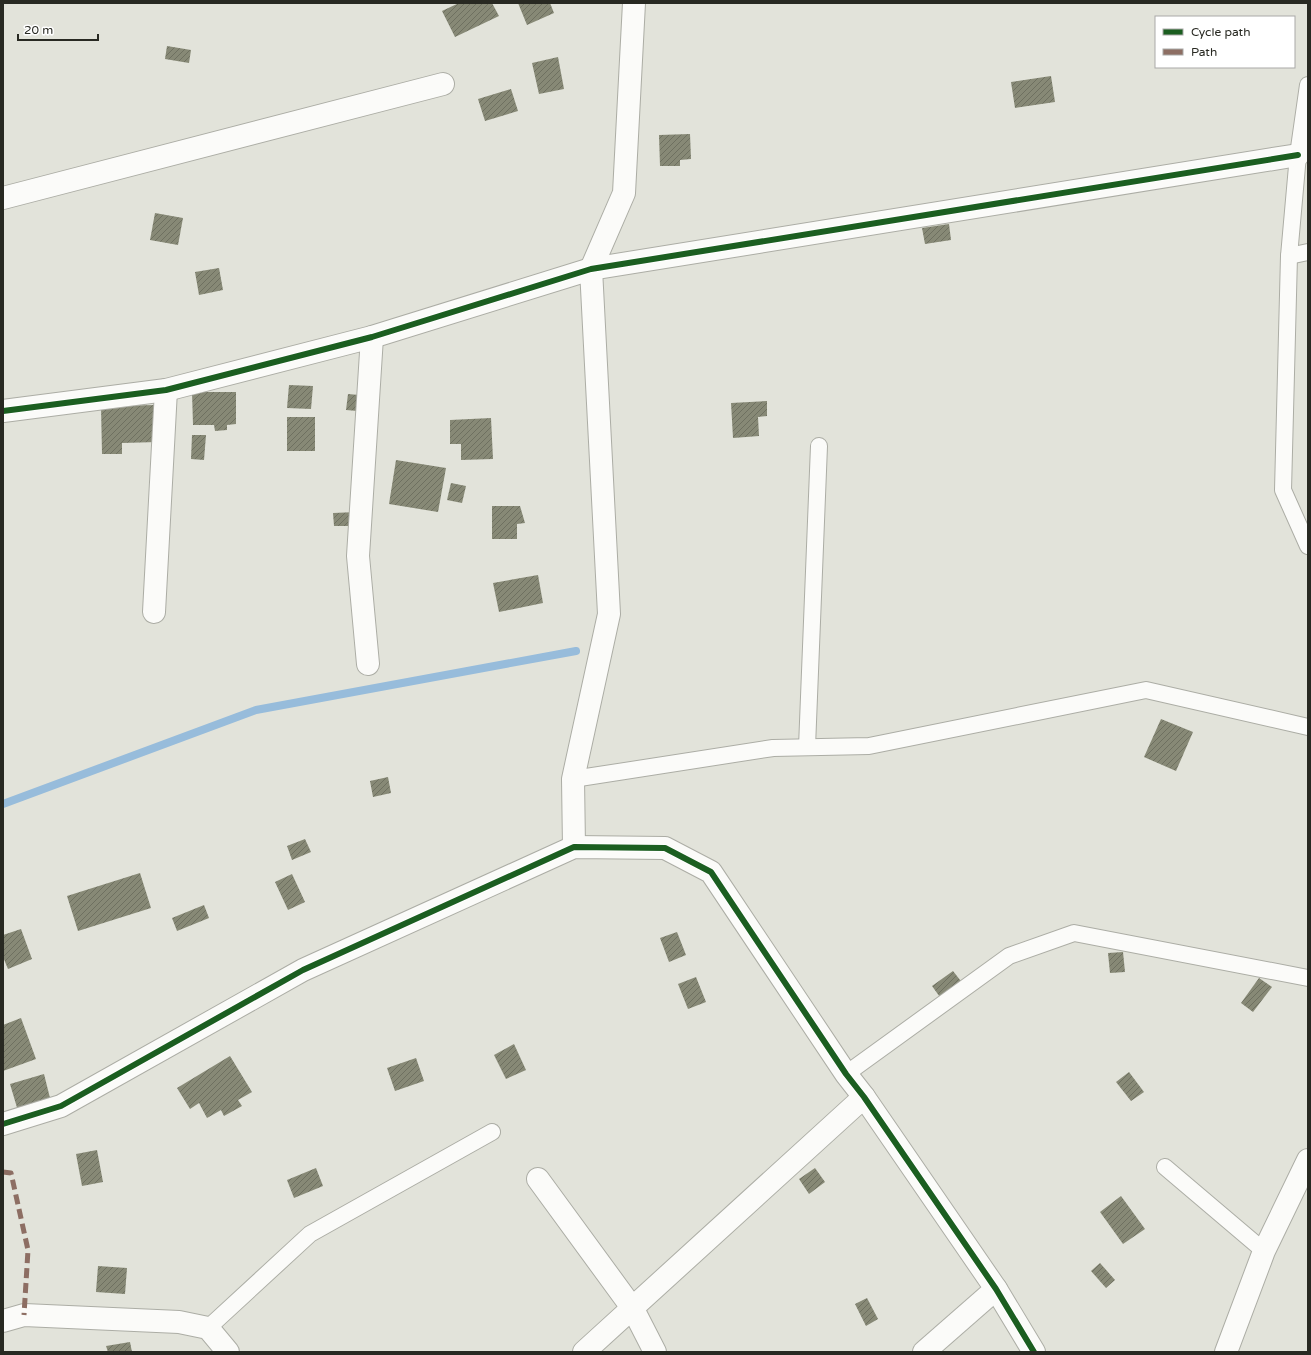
<svg xmlns="http://www.w3.org/2000/svg" width="1311" height="1355" font-family="'Varela Round',sans-serif">
<style>
.lines{fill:none;stroke-linecap:round;stroke-linejoin:round}
.stream{stroke:#97bcdb;stroke-width:8}
.building{fill:url(#building-hatch)}
.service-casing{stroke:#acada5;stroke-width:18}
.minor-casing{stroke:#acada5;stroke-width:24}
.tertiary-casing{stroke:#acada5;stroke-width:24}
.service{stroke:#fbfbf9;stroke-width:16}
.minor{stroke:#fbfbf9;stroke-width:22}
.tertiary{stroke:#fbfbf9;stroke-width:22}
.quiet{stroke:#8d6e63;stroke-width:5;stroke-dasharray:10 5;stroke-linecap:butt}
.cycleway-casing{stroke:#fff;stroke-width:8}
.cycleway{stroke:#1b5e20;stroke-width:6}
</style>
<defs>
<pattern id="building-hatch" width="6" height="6" patternUnits="userSpaceOnUse"><rect width="6" height="6" fill="#878976"/><path d="M-1 1l2-2M0 6l6-6M5 7l2-2" fill="none" stroke="#6e7060"/></pattern>
</defs>
<rect width="100%" height="100%" fill="#e2e3da"/>
<g class="lines">
<path class="stream" d="M3,804L256,710L576,651"/>
</g>
<g class="building">
<path d="M459,3H492L499,16L455,37L442,11Z"/>
<path d="M518,3H550L554,13L527,25Z"/>
<path d="M167,46L191,50L189,63L165,59Z"/>
<path d="M558,57L564,89L539,94L532,63Z"/>
<path d="M1051,76L1055,102L1015,108L1011,82Z"/>
<path d="M511,89L518,111L485,121L478,99Z"/>
<path d="M690,134L691,159L680,160V166H660L659,135Z"/>
<path d="M155,213L183,218L178,245L150,240Z"/>
<path d="M949,224L951,240L925,244L922,228Z"/>
<path d="M219,268L223,290L199,295L195,272Z"/>
<path d="M289,385L313,386L311,409L287,408Z"/>
<path d="M192,392H236V424L227,425V430L215,431L214,425H193Z"/>
<path d="M348,394L370,396L369,412L346,410Z"/>
<path d="M767,401V416L758,417L759,436L733,438L731,403Z"/>
<path d="M157,405L158,442L122,443V454H102L101,406Z"/>
<rect x="287" y="417" width="28" height="34"/>
<path d="M491,418L493,459L461,460V444H450V420Z"/>
<path d="M192,435H206L204,460L191,459Z"/>
<path d="M396,460L446,468L438,512L389,504Z"/>
<path d="M451,483L466,486L462,503L447,500Z"/>
<path d="M492,506H520L525,523L517,524V539H492Z"/>
<path d="M357,512L358,526H334L333,513Z"/>
<path d="M538,575L543,603L499,612L493,583Z"/>
<path d="M1161,719L1193,732L1176,771L1144,757Z"/>
<path d="M388,777L391,793L373,797L370,781Z"/>
<path d="M305,839L311,852L292,860L287,846Z"/>
<path d="M140,873L151,908L78,931L67,896Z"/>
<path d="M292,874L305,902L288,910L275,882Z"/>
<path d="M204,905L209,918L177,931L172,918Z"/>
<path d="M21,929L32,959L8,969L3,957V935Z"/>
<path d="M677,932L686,955L669,962L660,938Z"/>
<path d="M1123,952L1125,972L1110,973L1108,953Z"/>
<path d="M953,971L964,985L942,1000L932,986Z"/>
<path d="M696,977L706,1002L688,1009L678,984Z"/>
<path d="M1259,978L1272,987L1253,1012L1241,1003Z"/>
<path d="M21,1018L36,1059L3,1071V1025Z"/>
<path d="M514,1044L526,1070L506,1079L494,1055Z"/>
<path d="M230,1056L252,1092L238,1100L242,1106L224,1116L221,1110L207,1118L199,1103L190,1109L177,1088Z"/>
<path d="M416,1058L424,1081L395,1091L387,1068Z"/>
<path d="M1129,1072L1144,1092L1131,1101L1116,1082Z"/>
<path d="M44,1074L51,1102L18,1111L10,1084Z"/>
<path d="M97,1150L103,1182L82,1186L76,1154Z"/>
<path d="M316,1168L323,1186L294,1198L287,1180Z"/>
<path d="M815,1168L825,1182L809,1194L799,1179Z"/>
<path d="M1121,1196L1145,1229L1123,1244L1100,1212Z"/>
<path d="M1100,1263L1115,1280L1106,1288L1091,1271Z"/>
<path d="M98,1266L127,1268L125,1294L96,1292Z"/>
<path d="M867,1298L878,1319L866,1326L855,1304Z"/>
<path d="M130,1342L132,1352H108L106,1346Z"/>
</g>
<g class="lines">
<defs>
<g id="service">
<path d="M1308,85L1298,155L1289,256L1283,490L1308,546"/>
<path d="M1289,256L1308,252"/>
<path d="M807,747L819,446"/>
<path d="M573,779L773,748L869,746L1146,690L1308,727"/>
<path d="M846,1074L1009,956L1074,933L1308,978"/>
<path d="M1165,1167L1264,1251"/>
<path d="M208,1328L310,1234L492,1132"/>
</g>
<g id="minor">
<path d="M3,198L443,84"/>
<path d="M3,411L166,390L372,337L591,269L1298,155"/>
<path d="M154,612L166,390"/>
<path d="M368,664L358,556L372,337"/>
<path d="M574,847L573,779L609,614L591,269L624,193L634,3"/>
<path d="M3,1124L61,1106L303,970L574,847L665,848L711,872L846,1074L864,1097L996,1289L1034,1352"/>
<path d="M538,1179L633,1309L655,1352"/>
<path d="M3,1321L24,1315L179,1322L208,1328L228,1352"/>
<path d="M584,1352L864,1097"/>
<path d="M924,1352L996,1289"/>
</g>
<path id="tertiary" d="M1226,1352L1264,1251L1308,1160"/>
</defs>
<use href="#service" class="service-casing"/>
<use href="#minor" class="minor-casing"/>
<use href="#tertiary" class="tertiary-casing"/>
<use href="#service" class="service"/>
<use href="#minor" class="minor"/>
<use href="#tertiary" class="tertiary"/>
<path class="quiet" d="M3,1172L11,1173L28,1250L24,1315"/>
<defs>
<g id="cycleway">
<path d="M3,411L166,390L372,337L591,269L1298,155"/>
<path d="M3,1124L61,1106L303,970L574,847L665,848L711,872L846,1074L864,1097L996,1289L1034,1352"/>
</g>
</defs>
<use href="#cycleway" class="cycleway-casing"/>
<use href="#cycleway" class="cycleway"/>
</g>
<rect width="1311" height="1355" fill="none" stroke="#282922" stroke-width="8"/>
<rect x="1155" y="16" width="140" height="52" fill="#ffffff" stroke="#a9a9a7"/>
<rect x="1163" y="29" width="20" height="6" fill="#1b5e20" stroke="#a9a9a7"/>
<text x="1191" y="36" font-size="12" fill="#282922">Cycle path</text>
<rect x="1163" y="49" width="20" height="6" fill="#8d6e63" stroke="#a9a9a7"/>
<text x="1191" y="56" font-size="12" fill="#282922">Path</text>
<path d="M18 34v6h80v-6" fill="none" stroke="#282922" stroke-width="2"/>
<text x="24" y="34" font-size="12" fill="#282922" stroke="#ffffff" stroke-width="3" paint-order="stroke">20 m</text>
</svg>
